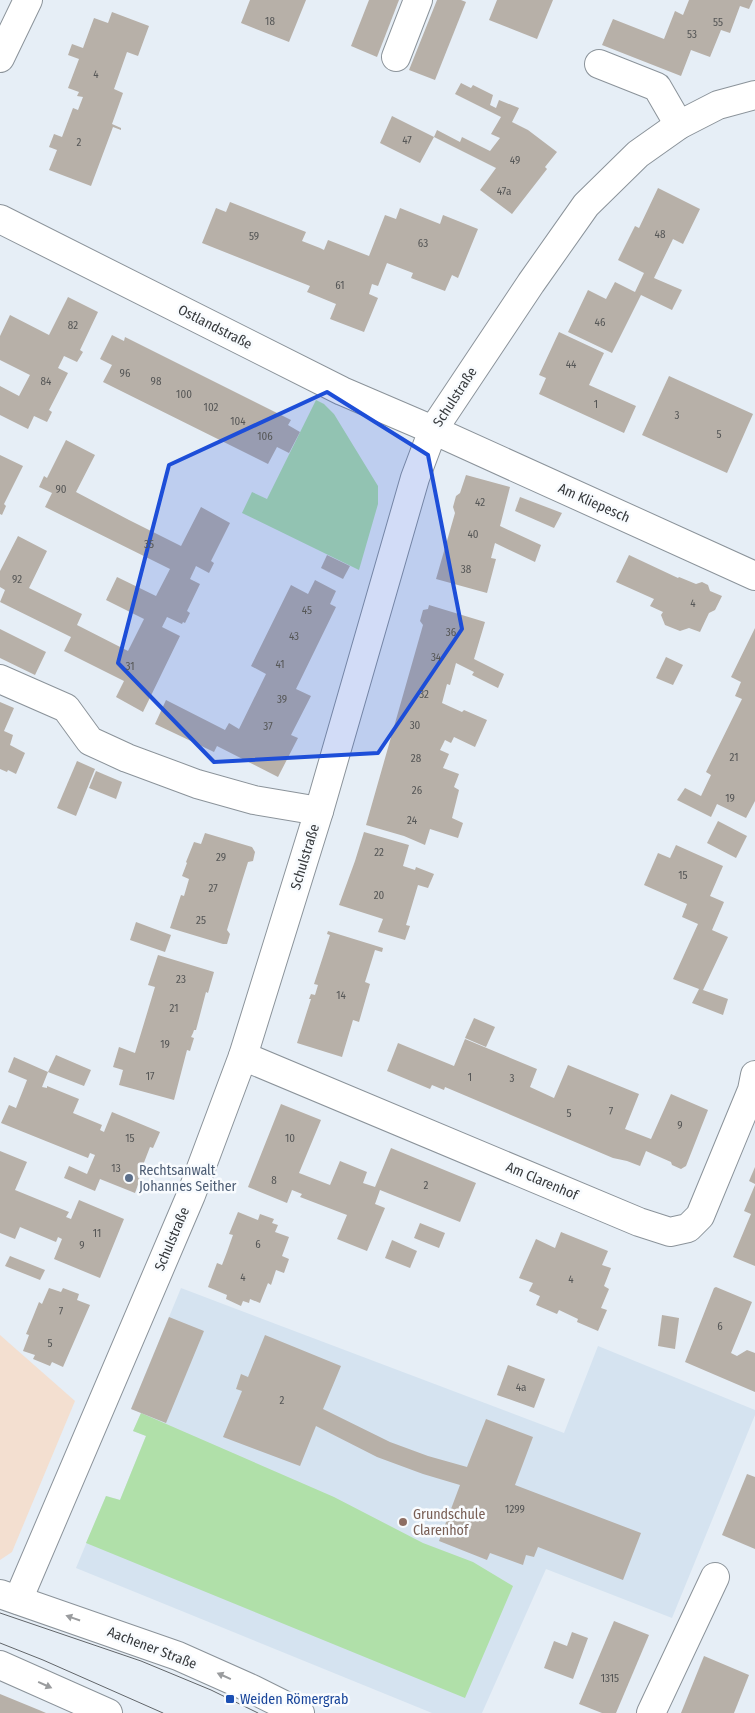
<svg xmlns="http://www.w3.org/2000/svg" width="755" height="1713" font-family="'Fira Sans Condensed',sans-serif">
<style>
.commercial{fill:#f3dfd0}
.built{fill:#d5e3f0}
.green{fill:#b0e0a9}
.building{fill:#b7b0a8}
.lines{fill:none;stroke-linecap:round;stroke-linejoin:round}
.minor-casing{stroke:#8b939a;stroke-width:30}
.major-casing{stroke:#8b939a;stroke-width:30}
.minor{stroke:#fff;stroke-width:28}
.major{stroke:#fff;stroke-width:28}
.tram{stroke:#616569;stroke-width:1}
.oneway{fill:#9a9c9e}
.marked{fill:#1d4ed8;fill-opacity:0.2;stroke:#1d4ed8;stroke-width:4;stroke-linejoin:round}
.service-dot{fill:#5c6f8a;stroke:#f8fbfe;stroke-width:2}
.education-dot{fill:#8d6e63;stroke:#f8fbfe;stroke-width:2}
.transit-dot{fill:#1a4fb4;stroke:#f8fbfe;stroke-width:2}
.labels{text-anchor:middle;dominant-baseline:central;stroke-width:5;stroke-linejoin:round;paint-order:stroke}
.number-label{font-size:11px;fill:#565757}
.street-label{font-size:14px;fill:#36393c;stroke:#f8fbfe}
.service-label{font-size:14px;fill:#4e5e75;stroke:#f8fbfe;text-anchor:start}
.education-label{font-size:14px;fill:#785e54;stroke:#f8fbfe;text-anchor:start}
.transit-label{font-size:14px;fill:#164399;stroke:#f8fbfe;text-anchor:start}
</style>
<rect width="100%" height="100%" fill="#e6eef6"/>
<path class="commercial" d="M0,1335L75,1401L12,1552L0,1560Z"/>
<path class="built" d="M181,1288L564,1433L598,1346L755,1410V1415L672,1618L546,1569L482,1713H432L76,1568L106,1496L120,1500L146,1436L133,1431L141,1413L131,1409Z"/>
<g class="green">
<path d="M316,400L324,404L334,414L378,486V504L359,570L242,513L252,492L267,499Z"/>
<path d="M141,1413L334,1497L423,1543L473,1562L513,1586L465,1698L86,1543L106,1496L120,1500L146,1436L133,1431Z"/>
</g>
<g class="building">
<path d="M250,0H306L289,42L241,23Z"/>
<path d="M369,0H399L377,57L351,46Z"/>
<path d="M437,0H461L466,2L435,80L409,70Z"/>
<path d="M497,0H553L537,39L489,20Z"/>
<path d="M689,0H753L749,9L740,6L730,33L721,30L710,57L691,50L681,76L602,45L613,19L664,39L675,11L683,15Z"/>
<path d="M112,12L149,26L138,56L127,52L114,89L123,93L112,124L121,128V130L113,127L91,186L49,170L57,150L49,147L54,134L62,137L73,108L78,110L83,97L77,96L79,92L68,88L79,59L68,55L72,44L83,48L94,18L108,23Z"/>
<path d="M461,83L471,88L473,85L493,95L490,105L496,108L499,100L519,108L512,122L528,130L557,152L545,167L547,169L512,214L480,190L496,168L434,137L437,130L460,142L462,137L490,151L500,138L491,134L501,117L455,94Z"/>
<path d="M392,116L434,137L420,163L380,143Z"/>
<path d="M658,188L700,209L683,244L673,239L654,278L682,290L672,310L641,295L612,353L568,332L588,290L606,299L615,282L635,292L644,273L618,260L635,226L639,228Z"/>
<path d="M230,202L306,232L302,241L320,248L324,250L328,240L369,256L385,215L396,219L400,208L440,224L443,215L478,229L458,278L452,275L445,291L411,278L413,273L387,263L378,286L372,284L369,294L378,298L364,332L330,319L336,304L307,292L310,286L202,243L216,208L226,212Z"/>
<path d="M68,297L98,312L80,350L83,352L77,362L64,356L58,368L68,373L49,410L52,412L47,422L34,416L28,429L0,415V386L19,396L30,375L0,360V336L10,315L49,335Z"/>
<path d="M559,332L604,353L589,385L636,406L624,433L539,394L546,378L539,375Z"/>
<path d="M112,335L124,341L125,337L291,420L288,425L300,432L289,453L277,447L268,464L103,382L112,365L100,359Z"/>
<path d="M669,376L753,414L727,473L642,435Z"/>
<path d="M66,440L95,455L76,492L129,520L181,546L201,507L230,523L211,561L214,563L209,573L196,566L190,579L200,584L187,611L190,613L185,623L183,622L182,624L167,617L162,627L180,636L143,712L116,697L124,681L64,651L71,637L0,602L5,590L0,587V571L18,536L47,551L29,588L82,614L77,625L128,651L144,619L106,600L117,577L156,596L170,569L45,507L52,493L39,487L44,476L47,478Z"/>
<path d="M0,455L23,466L4,504L6,506L2,515L0,514Z"/>
<path d="M466,475L510,487L500,526L541,545L535,562L495,543L491,558L496,559L487,593L436,579L455,513L453,507L456,496L460,493Z"/>
<path d="M520,497L562,513L554,528L515,511Z"/>
<path d="M327,555L350,566L343,579L321,568Z"/>
<path d="M629,555L678,578L679,577L696,584L702,582L708,585L710,591L722,596L715,610L709,613L700,632L689,628L680,631L665,625L661,615L663,612L650,606L654,599L616,582Z"/>
<path d="M315,580L336,591L330,604L336,607L296,689L311,696L291,735L298,738L278,777L217,746L214,752L155,724L166,700L225,730L229,723L239,729L266,674L251,666L291,585L308,594Z"/>
<path d="M429,605L485,622L474,659L504,674L498,688L472,675L474,672L456,663L450,685L447,684L442,703L462,712L464,710L487,720L475,747L454,737L451,743L445,740L440,750L449,754L443,768L459,774L454,787L459,790L452,818L463,823L458,838L430,829L425,845L404,836L366,825L423,625L420,621L423,610L428,609Z"/>
<path d="M755,628V801L746,818L717,804L711,817L677,800L685,788L701,796L711,775L706,772L742,699L735,696L741,682L731,677Z"/>
<path d="M0,629L46,652L35,675L0,658Z"/>
<path d="M666,657L683,665L673,685L656,678Z"/>
<path d="M0,702L14,708L4,731L13,735L10,745L25,753L16,774L8,770L7,772L0,769Z"/>
<path d="M77,761L95,769L76,816L57,808Z"/>
<path d="M96,771L122,782L116,799L89,788Z"/>
<path d="M718,821L747,836L736,858L707,843Z"/>
<path d="M364,832L409,845L403,866L415,870L416,867L434,874L428,888L418,885L406,925L410,926L405,940L378,932L383,919L339,905L355,861Z"/>
<path d="M205,833L252,847L255,852L253,861L248,862L242,881L227,930L230,934L227,944H223L170,928L181,895L184,896L189,879L182,876L187,863L186,862L194,842L201,844Z"/>
<path d="M676,845L723,866L710,896L724,902L712,930L728,937L703,990L728,999L723,1015L692,1003L699,989L673,979L698,924L682,917L687,904L644,885L658,853L670,858Z"/>
<path d="M136,922L171,935L165,952L130,940Z"/>
<path d="M328,931L383,948L382,952L375,950L365,982L370,984L359,1022L353,1020L342,1057L297,1043L311,999H309L311,994L315,995L318,985L314,984L330,935L327,934Z"/>
<path d="M158,955L214,972L208,993L206,992L196,1030H194L193,1033L191,1037L194,1038L190,1051L187,1050L174,1100L119,1085L123,1070L113,1067L119,1047L135,1053L155,987L148,985Z"/>
<path d="M474,1018L495,1027L486,1047L465,1038Z"/>
<path d="M465,1039L537,1069L530,1087L554,1098L568,1065L639,1094L625,1129L651,1139L671,1094L708,1110L686,1166L681,1169L672,1165L671,1162L646,1151L640,1166L627,1161L613,1158L445,1087L444,1090L432,1085L430,1089L387,1071L398,1043L454,1066Z"/>
<path d="M56,1055L91,1070L84,1086L48,1072L42,1087L47,1088V1086L79,1099L73,1113L102,1125L100,1130L104,1132L112,1112L160,1132L153,1148L150,1147L138,1178L140,1179L135,1193L100,1179L95,1191L64,1178L69,1166L87,1174L95,1155L90,1153L88,1158L1,1123L9,1105L16,1108L27,1080L8,1072L14,1057L48,1072Z"/>
<path d="M281,1104L321,1120L299,1173L330,1185L340,1161L367,1172L363,1183L375,1187L391,1148L476,1183L460,1222L380,1190L375,1204L385,1208L367,1251L337,1239L347,1215L300,1197L302,1194L292,1190L287,1203L248,1187Z"/>
<path d="M0,1151L27,1162L15,1190L69,1212L66,1217L71,1219L79,1200L124,1219L100,1278L54,1259L62,1239L58,1237L56,1242L20,1227L15,1239L0,1233Z"/>
<path d="M755,1167V1184L749,1181Z"/>
<path d="M755,1185V1266L733,1257L751,1214L744,1211Z"/>
<path d="M238,1212L258,1220L260,1214L274,1219L272,1223L278,1225L275,1232L289,1237L282,1256L289,1259L284,1273L276,1270L271,1285L268,1283L260,1303L250,1299L249,1303L243,1301L241,1306L226,1299L227,1295L208,1287L217,1263L222,1265L227,1252L233,1235L229,1234Z"/>
<path d="M420,1223L445,1233L439,1248L414,1238Z"/>
<path d="M561,1232L608,1251L602,1265L611,1268L604,1286L609,1289L601,1308L607,1310L598,1331L577,1322L578,1319L559,1310L557,1314L536,1305L540,1296L529,1291L533,1283L519,1278L536,1239L555,1248Z"/>
<path d="M392,1240L417,1251L410,1268L385,1258Z"/>
<path d="M10,1256L45,1270L40,1280L5,1266Z"/>
<path d="M49,1288L61,1292L63,1288L79,1294L77,1300L90,1305L63,1367L52,1362L50,1366L33,1359L35,1355L23,1351L29,1335L26,1334L33,1317L39,1302L42,1304Z"/>
<path d="M714,1288L716,1287L752,1302L731,1353L737,1356L747,1350L755,1353V1392L685,1362Z"/>
<path d="M662,1315L679,1318L675,1349L658,1346Z"/>
<path d="M169,1317L204,1331L166,1423L131,1409Z"/>
<path d="M265,1335L341,1366L323,1409L390,1442L428,1456L467,1467L486,1419L533,1437L515,1485L641,1533L623,1580L538,1547L534,1557L526,1555L523,1565L490,1553L487,1560L439,1541L460,1485L423,1474L377,1457L316,1426L300,1466L223,1437L242,1391L236,1389L241,1374L248,1377Z"/>
<path d="M508,1365L545,1379L534,1408L497,1395Z"/>
<path d="M747,1474L755,1477V1549L722,1535Z"/>
<path d="M614,1621L649,1635L616,1713H602L579,1704Z"/>
<path d="M572,1632L588,1638L573,1679L544,1668L554,1641L567,1646Z"/>
<path d="M704,1656L749,1675L734,1713H681Z"/>
<path d="M0,1694L39,1710L46,1713H0Z"/>
</g>
<g class="lines">
<defs>
<g id="minor">
<path d="M396,57L418,0"/>
<path d="M0,58L28,0"/>
<path d="M599,64L657,87L679,125"/>
<path d="M0,219L342,391L433,430L755,576"/>
<path d="M0,679L66,708L90,741L127,758L197,784L254,800L319,811"/>
<path d="M243,1056L639,1222L670,1232L688,1228L700,1216L752,1090L755,1075"/>
<path d="M18,1600L191,1195L243,1056L319,811L415,478L433,430L531,283L586,205L638,154L679,125L718,105L755,95"/>
<path d="M651,1713L715,1577"/>
</g>
<g id="major">
<path d="M0,1594L178,1656L252,1689L300,1713"/>
<path d="M0,1665L108,1713"/>
</g>
</defs>
<use href="#minor" class="minor-casing"/>
<use href="#major" class="major-casing"/>
<use href="#minor" class="minor"/>
<use href="#major" class="major"/>
<g class="tram">
<path d="M0,1613L141,1661L211,1690L258,1713"/>
<path d="M0,1643L43,1660L163,1713"/>
</g>
</g>
<defs><path id="oneway-solid" d="M-6-.8H1V-3.2L6.5 0L1 3.2V.8H-6Z" transform="scale(1.25)"/></defs>
<g class="oneway">
<use href="#oneway-solid" transform="translate(73 1618) rotate(-161)"/>
<use href="#oneway-solid" transform="translate(224 1676) rotate(-156)"/>
<use href="#oneway-solid" transform="translate(45 1685) rotate(24)"/>
</g>
<path class="marked" d="M327,392L428,455L462,629L378,753L214,762L118,663L169,465Z"/>
<circle class="service-dot" cx="129" cy="1178" r="5"/>
<circle class="education-dot" cx="403" cy="1522" r="5"/>
<rect class="transit-dot" x="225" y="1694" width="10" height="10" rx="2.5"/>
<g class="labels">
<g class="number-label">
<text x="270" y="21">18</text>
<text x="718" y="22">55</text>
<text x="692" y="34">53</text>
<text x="96" y="74">4</text>
<text x="407" y="140">47</text>
<text x="79" y="142">2</text>
<text x="515" y="160">49</text>
<text x="504" y="191">47a</text>
<text x="660" y="234">48</text>
<text x="254" y="236">59</text>
<text x="423" y="243">63</text>
<text x="340" y="285">61</text>
<text x="600" y="322">46</text>
<text x="73" y="325">82</text>
<text x="571" y="364">44</text>
<text x="125" y="373">96</text>
<text x="46" y="381">84</text>
<text x="156" y="381">98</text>
<text x="184" y="394">100</text>
<text x="596" y="404">1</text>
<text x="211" y="407">102</text>
<text x="677" y="415">3</text>
<text x="238" y="421">104</text>
<text x="719" y="434">5</text>
<text x="265" y="436">106</text>
<text x="61" y="489">90</text>
<text x="480" y="502">42</text>
<text x="473" y="534">40</text>
<text x="149" y="544">35</text>
<text x="466" y="569">38</text>
<text x="17" y="579">92</text>
<text x="693" y="603">4</text>
<text x="307" y="610">45</text>
<text x="451" y="632">36</text>
<text x="294" y="636">43</text>
<text x="436" y="657">34</text>
<text x="280" y="664">41</text>
<text x="130" y="666">31</text>
<text x="424" y="694">32</text>
<text x="282" y="699">39</text>
<text x="415" y="725">30</text>
<text x="268" y="726">37</text>
<text x="734" y="757">21</text>
<text x="416" y="758">28</text>
<text x="417" y="790">26</text>
<text x="730" y="798">19</text>
<text x="412" y="820">24</text>
<text x="379" y="852">22</text>
<text x="221" y="857">29</text>
<text x="683" y="875">15</text>
<text x="213" y="888">27</text>
<text x="379" y="895">20</text>
<text x="201" y="920">25</text>
<text x="181" y="979">23</text>
<text x="341" y="995">14</text>
<text x="174" y="1008">21</text>
<text x="165" y="1044">19</text>
<text x="150" y="1076">17</text>
<text x="470" y="1077">1</text>
<text x="512" y="1078">3</text>
<text x="611" y="1111">7</text>
<text x="569" y="1113">5</text>
<text x="680" y="1125">9</text>
<text x="130" y="1138">15</text>
<text x="290" y="1138">10</text>
<text x="116" y="1168">13</text>
<text x="274" y="1180">8</text>
<text x="426" y="1185">2</text>
<text x="97" y="1233">11</text>
<text x="258" y="1244">6</text>
<text x="82" y="1245">9</text>
<text x="243" y="1277">4</text>
<text x="571" y="1279">4</text>
<text x="61" y="1311">7</text>
<text x="720" y="1326">6</text>
<text x="50" y="1343">5</text>
<text x="521" y="1387">4a</text>
<text x="282" y="1400">2</text>
<text x="515" y="1509">1299</text>
<text x="610" y="1678">1315</text>
</g>
<g class="street-label">
<text transform="translate(215 327) rotate(27)">Ostlandstraße</text>
<text transform="translate(455 397) rotate(-57)">Schulstraße</text>
<text transform="translate(594 503) rotate(24)">Am Kliepesch</text>
<text transform="translate(305 857) rotate(-73)">Schulstraße</text>
<text transform="translate(542 1181) rotate(23)">Am Clarenhof</text>
<text transform="translate(172 1239) rotate(-67)">Schulstraße</text>
<text transform="translate(152 1648) rotate(21)">Aachener Straße</text>
</g>
<g class="service-label">
<text x="139" y="1170">Rechtsanwalt<tspan x="139" dy="16">Johannes Seither</tspan></text>
</g>
<g class="education-label">
<text x="413" y="1514">Grundschule<tspan x="413" dy="16">Clarenhof</tspan></text>
</g>
<g class="transit-label">
<text x="240" y="1699">Weiden Römergrab</text>
</g>
</g>
</svg>
